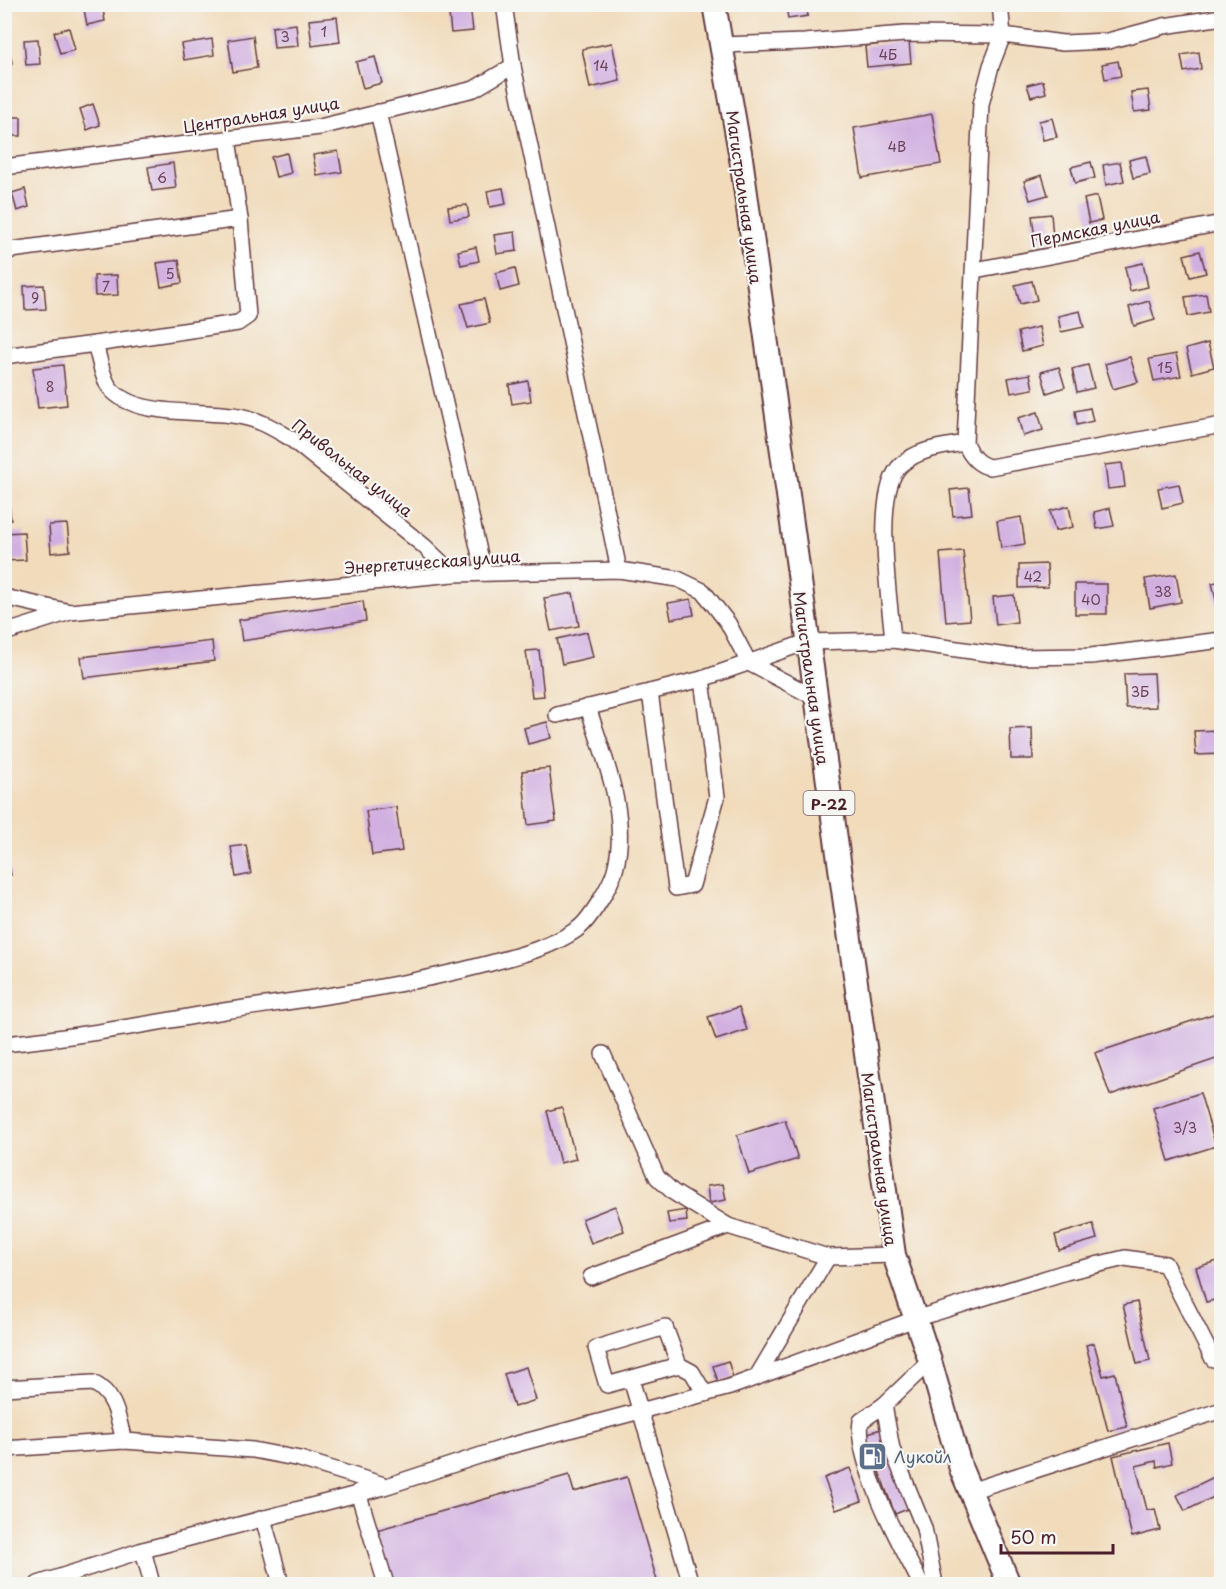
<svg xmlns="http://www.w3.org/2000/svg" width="1226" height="1589" font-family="'Playpen Sans',sans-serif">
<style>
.building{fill:#d1b0e1}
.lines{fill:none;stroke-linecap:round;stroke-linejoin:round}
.minor-casing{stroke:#633b41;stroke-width:18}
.highway-casing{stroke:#633b41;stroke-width:26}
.minor{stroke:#fff;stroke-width:15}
.highway{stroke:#fff;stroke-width:22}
.labels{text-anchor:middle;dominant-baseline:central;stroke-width:4.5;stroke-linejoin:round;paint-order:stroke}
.number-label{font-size:14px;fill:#6c4358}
.shield{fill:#f6f6f2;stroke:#7e6067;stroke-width:1.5}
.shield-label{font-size:15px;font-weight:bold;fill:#4a1f2b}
.street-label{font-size:16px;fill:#4a1f2b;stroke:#f6f6f2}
.service-label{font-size:16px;fill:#4e5e75;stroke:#f6f6f2;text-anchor:start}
</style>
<rect width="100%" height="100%" fill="#f6f6f2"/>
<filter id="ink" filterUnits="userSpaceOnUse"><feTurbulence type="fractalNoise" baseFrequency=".0167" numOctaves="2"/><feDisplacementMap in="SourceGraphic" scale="12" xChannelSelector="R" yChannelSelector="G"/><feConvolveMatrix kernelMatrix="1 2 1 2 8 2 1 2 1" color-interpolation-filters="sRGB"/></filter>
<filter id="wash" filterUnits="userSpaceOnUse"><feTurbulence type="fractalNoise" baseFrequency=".008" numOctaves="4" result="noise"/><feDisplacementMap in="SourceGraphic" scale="24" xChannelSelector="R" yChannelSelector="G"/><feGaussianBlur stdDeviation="1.35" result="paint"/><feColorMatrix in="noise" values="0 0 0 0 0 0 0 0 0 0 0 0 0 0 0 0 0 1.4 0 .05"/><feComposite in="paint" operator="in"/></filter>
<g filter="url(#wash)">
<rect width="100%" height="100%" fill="#f1dbbb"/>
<g id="blocks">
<g class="building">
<path d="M83,4H102L105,21L87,25Z"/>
<path d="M786,4H806L808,16L788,19Z"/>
<path d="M448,5H470L473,31L451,33Z"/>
<path d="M337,17L340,42L312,46L309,20Z"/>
<path d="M296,24L298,46L274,48L272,27Z"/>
<path d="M69,28L75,50L60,54L54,32Z"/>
<path d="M253,36L257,68L233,72L228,40Z"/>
<path d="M7,39L12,63L4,65V40Z"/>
<path d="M38,39L40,64L26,65L24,40Z"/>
<path d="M212,39L214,55L184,60L181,44Z"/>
<path d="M909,41L911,63L867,67L865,46Z"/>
<path d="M612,43L620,81L590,88L582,49Z"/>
<path d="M1199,52L1201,69L1184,72L1181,55Z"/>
<path d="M375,57L382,83L363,88L356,62Z"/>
<path d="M1118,61L1121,76L1105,79L1102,64Z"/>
<path d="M1043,81L1046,93L1031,97L1027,85Z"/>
<path d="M1148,90L1151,110L1134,112L1131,92Z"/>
<path d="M93,104L100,125L87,130L80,109Z"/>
<path d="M932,114L941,164L862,178L854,128Z"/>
<rect x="8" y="117" width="13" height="19"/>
<path d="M1052,118L1057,137L1043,140L1039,121Z"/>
<path d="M338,151L342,172L317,176L313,155Z"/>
<path d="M287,153L291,173L276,177L271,157Z"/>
<path d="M1146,156L1150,174L1133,178L1129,160Z"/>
<path d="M1091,162L1095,178L1075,183L1071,167Z"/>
<path d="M1120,162L1124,181L1106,185L1103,165Z"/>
<path d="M173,163L176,188L152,191L148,167Z"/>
<path d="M1042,175L1048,195L1030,200L1024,181Z"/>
<path d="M503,188L506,204L490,207L487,191Z"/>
<path d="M25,189L29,207L17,211L12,193Z"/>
<path d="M1097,196L1102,220L1089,223L1084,199Z"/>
<path d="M467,205L469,217L450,220L448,207Z"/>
<path d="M1051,214L1053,237L1035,239L1032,216Z"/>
<path d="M515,232L517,251L497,254L494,235Z"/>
<path d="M476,247L479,261L461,265L458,251Z"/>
<path d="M1200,251L1206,273L1190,277L1184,255Z"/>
<path d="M179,260L182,283L161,287L157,263Z"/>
<path d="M1143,263L1148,287L1130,291L1125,267Z"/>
<path d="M515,268L519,286L500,291L496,273Z"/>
<path d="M117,275L118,295L95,296L94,276Z"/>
<path d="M1032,281L1037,300L1020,304L1015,285Z"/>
<path d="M44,285L46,309L25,310L24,286Z"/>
<path d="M1206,294L1209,312L1188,316L1185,297Z"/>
<path d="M484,299L490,323L468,328L461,304Z"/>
<path d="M1149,301L1155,320L1134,326L1129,307Z"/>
<path d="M1080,311L1084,327L1061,332L1058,316Z"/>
<path d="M1039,327L1043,346L1022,351L1018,332Z"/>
<path d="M1208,343L1214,367L1192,373L1186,349Z"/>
<path d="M1176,354L1181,376L1154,381L1149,359Z"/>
<path d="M1130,357L1138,382L1113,389L1105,364Z"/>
<path d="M63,365L67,405L38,408L33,368Z"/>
<path d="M1088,365L1094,388L1077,392L1072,369Z"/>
<path d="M1059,367L1065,387L1047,393L1041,372Z"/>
<path d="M1030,374L1033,389L1011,393L1008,378Z"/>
<path d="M528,381L531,401L512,404L509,385Z"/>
<path d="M1090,408L1093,421L1077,425L1075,411Z"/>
<path d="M1038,412L1043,430L1023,436L1018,418Z"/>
<path d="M1122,463L1125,487L1108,489L1105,465Z"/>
<path d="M4,464L11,520L4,521Z"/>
<path d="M1179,484L1183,503L1162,508L1158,488Z"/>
<path d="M969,488L972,514L953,516L950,490Z"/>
<path d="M1069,506L1073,527L1055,531L1050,511Z"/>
<path d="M1110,508L1114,526L1097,529L1094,512Z"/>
<path d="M1021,517L1025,544L1001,548L997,521Z"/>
<path d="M67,524L70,551L51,553L49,525Z"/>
<path d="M24,532L26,560L4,561V533Z"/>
<path d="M963,551L970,620L946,622L940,553Z"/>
<path d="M1047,564L1048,587L1019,588V565Z"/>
<path d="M1176,574L1181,602L1150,608L1145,579Z"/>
<path d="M1222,581V603L1217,604L1212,583Z"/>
<rect x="1075" y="584" width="32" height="30"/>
<path d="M573,593L579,626L551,631L544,598Z"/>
<path d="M1014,595L1017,622L996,625L993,597Z"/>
<path d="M691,599L694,615L671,619L668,603Z"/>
<path d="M363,601L366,621L242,641L239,620Z"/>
<path d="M587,632L593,657L562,664L557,639Z"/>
<path d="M212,641L214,661L84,678L81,657Z"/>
<path d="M539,650L544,696L532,697L526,651Z"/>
<path d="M1154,673L1156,707L1126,708L1124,674Z"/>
<path d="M547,722L551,738L528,744L524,728Z"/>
<path d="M1032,728L1033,759H1011L1010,729Z"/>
<path d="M1222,730V754L1196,755L1194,731Z"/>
<path d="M549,768L556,821L528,825L522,771Z"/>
<path d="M396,807L402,851L372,855L366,811Z"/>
<path d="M4,844L11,875L4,876Z"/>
<path d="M246,845L251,874L236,877L231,847Z"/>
<path d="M739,1007L747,1030L716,1040L708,1017Z"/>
<path d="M1222,1011V1057L1110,1095L1095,1053Z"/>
<path d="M1200,1093L1216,1146L1169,1161L1153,1108Z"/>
<path d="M562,1107L576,1159L560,1163L547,1111Z"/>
<path d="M785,1120L798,1159L749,1174L737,1135Z"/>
<path d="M723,1184L726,1200L709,1203L707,1186Z"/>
<path d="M615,1206L624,1231L591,1243L582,1219Z"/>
<path d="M686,1210L687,1221L669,1223L667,1213Z"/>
<path d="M1093,1224L1097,1239L1059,1250L1055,1235Z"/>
<path d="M1222,1260V1298L1206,1302L1196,1267Z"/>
<path d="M1137,1302L1150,1361L1137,1364L1123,1305Z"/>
<path d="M1094,1343L1103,1376L1115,1373L1127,1427L1108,1431L1086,1345Z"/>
<path d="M728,1361L733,1377L718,1382L713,1366Z"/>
<path d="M526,1367L536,1400L514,1407L504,1374Z"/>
<path d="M881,1429L910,1508L895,1514L865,1434Z"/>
<path d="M1168,1443L1172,1463L1157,1467L1156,1461L1136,1466L1147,1510L1155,1509L1160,1530L1132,1537L1113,1456Z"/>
<path d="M850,1468L862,1501L836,1510L824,1478Z"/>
<path d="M1222,1473V1493L1185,1511L1177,1495Z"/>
<path d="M569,1475L574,1492L627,1477L658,1584H389L373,1531Z"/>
</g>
</g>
</g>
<g filter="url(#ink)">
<use href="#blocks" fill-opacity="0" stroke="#633b41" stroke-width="1.5"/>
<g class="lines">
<defs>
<g id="minor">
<path d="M504,4L513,66L619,570"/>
<path d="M1000,4L1003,35L991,66L981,104L965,443C970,455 977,465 990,467L1222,425"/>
<path d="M721,45L804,42L905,34L1003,35L1063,43L1108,41L1164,26L1222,17"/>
<path d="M378,112L484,573"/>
<path d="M4,167L320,127L474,89L513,66"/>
<path d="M4,251L240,219"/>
<path d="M975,270L1222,223"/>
<path d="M95,344L238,323L248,316L240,219L228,139"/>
<path d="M4,356L95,344C99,356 102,378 110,388C135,419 203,409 239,416C258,419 273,428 290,438L424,546L453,574"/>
<path d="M4,597L70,612"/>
<path d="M4,633L70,612L453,574L619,570L678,579L703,591L728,623L749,663L814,697"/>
<path d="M893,640C890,602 872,491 901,465C918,449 942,447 965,443"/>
<path d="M650,692L676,888L692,885L717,797L702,679"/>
<path d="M557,715L702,679L807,642L893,640L1014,657L1091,656L1222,640"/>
<path d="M4,1044C78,1037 151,1023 224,1011C313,998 401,987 487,964C517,956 550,948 576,930C589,922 611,885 615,870C630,815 604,759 588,707"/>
<path d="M603,1054L657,1177L673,1192L728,1226"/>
<path d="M591,1277L728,1226L828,1257L894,1255"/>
<path d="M930,1361L884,1405L892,1449L924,1528L935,1584"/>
<path d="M679,1365L607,1385L596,1348L665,1327L679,1365L692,1372L705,1394"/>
<path d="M756,1378L828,1257"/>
<path d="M631,1379L691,1584"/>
<path d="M4,1388L93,1383C116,1394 118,1419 124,1441"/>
<path d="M884,1405L861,1421C854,1460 902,1548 921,1584"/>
<path d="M4,1449L124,1441L253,1450L300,1459L387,1486L509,1446L730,1387L915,1319L1066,1272L1125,1258L1165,1264L1213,1359"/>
<path d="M970,1491L1222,1410"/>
<path d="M358,1492L386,1584"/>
<path d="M263,1518L281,1584"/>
<path d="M143,1550L152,1584"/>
<path d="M38,1584L143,1550L384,1487"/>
</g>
<path id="highway" d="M714,4L741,158L894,1255L930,1361L961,1469L1009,1584"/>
</defs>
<use href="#minor" class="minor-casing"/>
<use href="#highway" class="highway-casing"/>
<use href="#minor" class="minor"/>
<use href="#highway" class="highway"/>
</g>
</g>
<defs>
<symbol id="fuel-square" viewBox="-11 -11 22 22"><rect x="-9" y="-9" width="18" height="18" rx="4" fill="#5c6f8a" stroke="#f6f6f2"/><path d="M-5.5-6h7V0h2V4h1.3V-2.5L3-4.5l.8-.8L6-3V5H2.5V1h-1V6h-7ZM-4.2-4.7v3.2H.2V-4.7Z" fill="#fff"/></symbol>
</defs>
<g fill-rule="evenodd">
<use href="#fuel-square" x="856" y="1440" width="33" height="33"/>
</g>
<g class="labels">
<g class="number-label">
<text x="324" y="31">1</text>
<text x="285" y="36">3</text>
<text x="888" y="54">4Б</text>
<text x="601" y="65">14</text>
<text x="897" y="146">4В</text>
<text x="162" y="177">6</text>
<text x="170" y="273">5</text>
<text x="106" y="286">7</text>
<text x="35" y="297">9</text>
<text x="1165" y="367">15</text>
<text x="50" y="386">8</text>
<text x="1033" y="576">42</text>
<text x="1163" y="591">38</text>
<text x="1091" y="599">40</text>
<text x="1140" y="691">3Б</text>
<text x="1185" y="1127">3/3</text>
</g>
<rect class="shield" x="803.5" y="791" width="51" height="24" rx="4.5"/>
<g class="shield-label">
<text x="829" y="803">Р-22</text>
</g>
<g class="street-label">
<text transform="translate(261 114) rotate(-9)">Центральная улица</text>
<text transform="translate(745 197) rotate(82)">Магистральная улица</text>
<text transform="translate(1095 228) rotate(-11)">Пермская улица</text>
<text transform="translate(353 467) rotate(38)">Привольная улица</text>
<text transform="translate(432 561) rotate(-4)">Энергетическая улица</text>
<text transform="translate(812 678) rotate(82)">Магистральная улица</text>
<text transform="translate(880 1159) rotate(82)">Магистральная улица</text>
</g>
<g class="service-label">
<text x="894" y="1456">Лукойл</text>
</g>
</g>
<rect width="1226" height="1589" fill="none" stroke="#f6f6f2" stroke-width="24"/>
<path d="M1001 1544v9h112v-9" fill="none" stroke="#4a1f2b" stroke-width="3"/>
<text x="1010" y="1544" font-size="18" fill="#4a1f2b" stroke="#f6f6f2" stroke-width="4.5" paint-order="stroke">50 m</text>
</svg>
